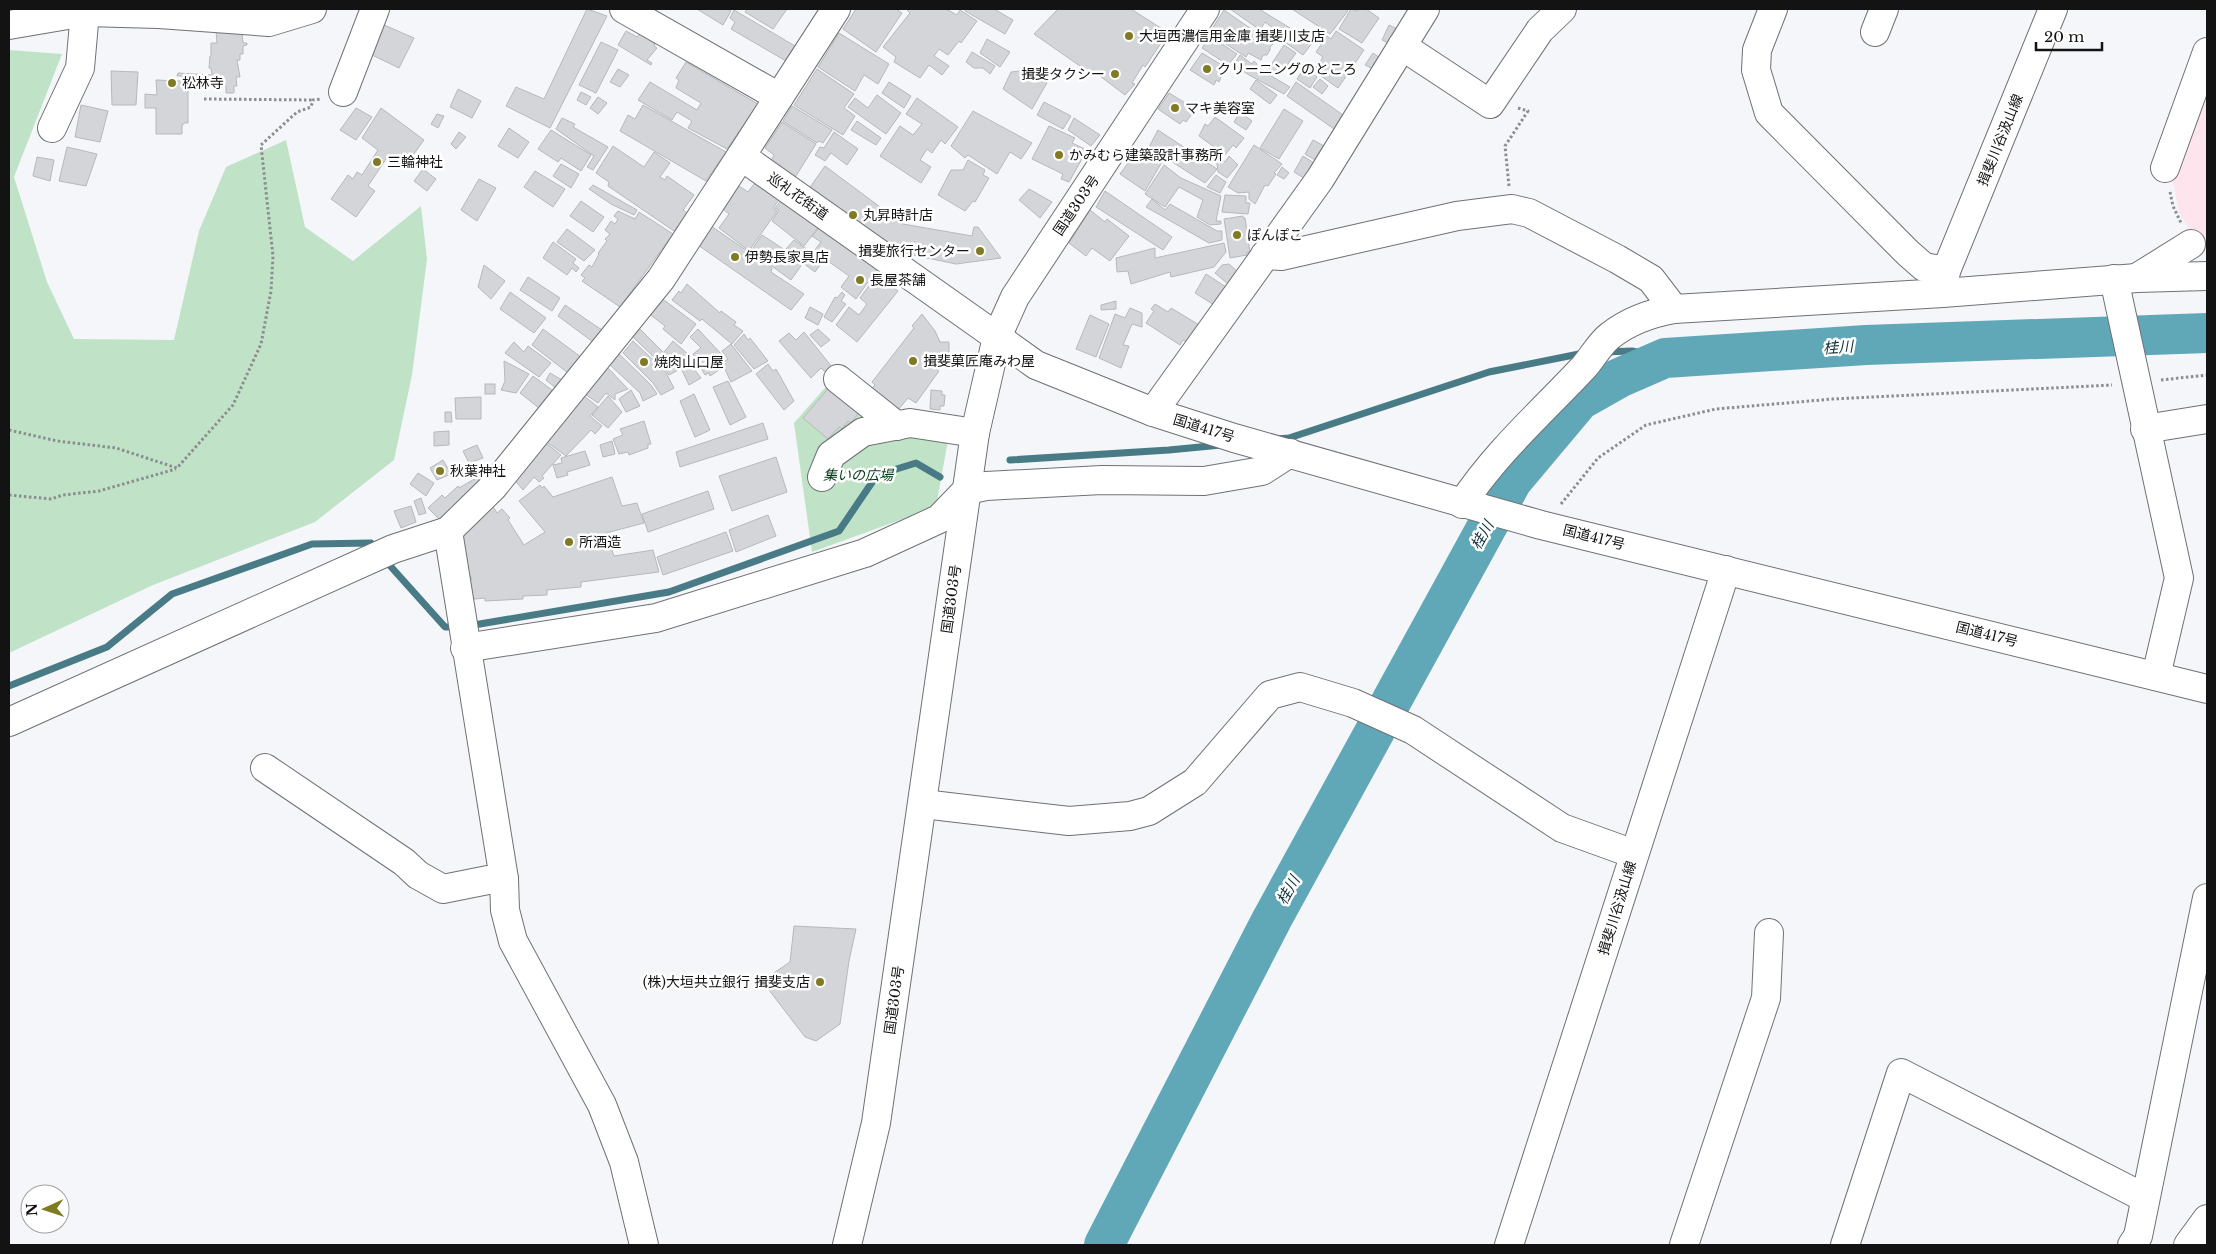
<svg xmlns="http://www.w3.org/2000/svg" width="2216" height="1254" font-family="'Libre Baskerville','Noto Sans JP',serif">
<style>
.medical{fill:#fde4ed}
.green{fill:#c0e3c7}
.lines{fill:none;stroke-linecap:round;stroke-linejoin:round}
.stream{stroke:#497b87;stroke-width:7}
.river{stroke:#60a8b8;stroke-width:40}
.building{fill:#d4d5d8;stroke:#b7b8bb}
.minor-casing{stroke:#707174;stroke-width:30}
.highway-casing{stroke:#707174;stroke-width:30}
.path{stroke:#8c8d8f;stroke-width:3;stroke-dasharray:2.5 2.5;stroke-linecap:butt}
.minor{stroke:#fff;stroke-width:28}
.highway{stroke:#fff;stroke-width:28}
.poi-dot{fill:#807b22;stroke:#fff;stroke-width:2}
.labels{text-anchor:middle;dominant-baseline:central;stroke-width:5;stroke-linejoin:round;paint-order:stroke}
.poi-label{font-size:14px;fill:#131314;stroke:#fff;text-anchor:start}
.street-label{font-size:14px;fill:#131314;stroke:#fff}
.park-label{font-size:14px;font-style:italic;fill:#003a17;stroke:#fff}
.water-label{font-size:15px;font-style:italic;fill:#0d3139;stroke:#fff}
</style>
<rect width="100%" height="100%" fill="#f4f6f9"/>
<path class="medical" d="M2207,72V256L2179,213L2172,174Z"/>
<g class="green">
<path d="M9,50L62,54L14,177L47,282L74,339L174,340L199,231L226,167L286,140L305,227L353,261L421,206L427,259L412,375L394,460L315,522L153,585L9,653Z"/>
<path d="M831,381L948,440L936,507L812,552L794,423Z"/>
</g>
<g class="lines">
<g class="stream">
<path d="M1604,352L1632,351L1665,358"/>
<path d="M1277,439L1289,438L1489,372L1584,353"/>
<path d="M1010,460L1169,450L1221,445"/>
<path d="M384,559L445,627H457"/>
<path d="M468,626L669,592L839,531L877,475L916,463L940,477"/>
<path d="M9,686L107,647L172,594L312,544L371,543L377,551"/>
</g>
<path class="river" d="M1104,1245L1272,919L1512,481L1580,400L1619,378L1665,358L1866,345L2207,333"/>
</g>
<g class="building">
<path d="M587,9L607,16L550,128L506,106L516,87L544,99Z"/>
<path d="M697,9H727L731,11L723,25Z"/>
<path d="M747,9H787L773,29L745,12Z"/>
<path d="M856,9H896L902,13L876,52L843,29Z"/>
<path d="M906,9H946L957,15L960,10L977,21L961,43L959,41L948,55L939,49L934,56L949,66L942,75L929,65L920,78L894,62L896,57L883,47L910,13Z"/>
<path d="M966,9H994L1013,20L1005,34L965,11Z"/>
<path d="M1058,9H1131L1164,30L1165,37L1145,67L1143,65L1132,83L1135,84L1125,95L1092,70L1090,73L1034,34Z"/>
<path d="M1230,9H1259L1313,42L1303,55L1278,37L1280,33L1265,22L1260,30Z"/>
<path d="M1292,9H1345L1348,11L1330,34Z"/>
<path d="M1351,9L1357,11L1358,9H1366L1379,18L1362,43L1339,29Z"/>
<path d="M734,10L795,46L786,61L731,29L735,22L730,18Z"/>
<path d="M1224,10L1257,33L1263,32L1275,42L1270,47V50L1267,55H1263L1261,60L1248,53L1246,57L1226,44L1227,41L1210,32Z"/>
<path d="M384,25L414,38L399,68L370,54Z"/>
<path d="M1389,25L1397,29L1390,44L1382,40Z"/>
<path d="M216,31L242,33L243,43H247V45L243,46V54H240V60H237L240,77H236L237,86H234V93H226V86L220,87L217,85L218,82H188V123H184L182,126V134H156V108H145V94L157,95L156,80L181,81L182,76H177L178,73L212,75L211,68H209L210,56H211V43H217Z"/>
<path d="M626,31L637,37L640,33L655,44L654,46L657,48L647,60L652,63L651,65L618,45Z"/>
<path d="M1336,31L1364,50L1338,88L1314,71L1323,57L1316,52L1327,36L1331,39Z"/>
<path d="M839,33L889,64L878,84L864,75L855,91L818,67Z"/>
<path d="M1210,36L1237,54L1228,65L1202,48Z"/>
<path d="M987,39L1010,52L1000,67L980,53Z"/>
<path d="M601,42L618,50L596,93L579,85Z"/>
<path d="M1284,45L1296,53L1280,75L1269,68Z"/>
<path d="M972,52L995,66L990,74L983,68H974L966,62Z"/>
<path d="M1202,53L1225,67L1219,82L1216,80L1214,85L1190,70Z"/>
<path d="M1373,53L1380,58L1373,69L1365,65Z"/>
<path d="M1240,55L1252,64L1254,61L1257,64L1256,67L1290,87L1284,94L1249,75L1234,65Z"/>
<path d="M686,62L758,104L727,149L688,128L692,121L677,112L672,120L638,100L650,82L697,110L701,103L676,88L679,80L676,78Z"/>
<path d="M1304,68L1317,77L1310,88L1297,79Z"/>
<path d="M618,69L629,75L620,87L610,82Z"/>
<path d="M817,69L854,94L844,108L855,116L843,135L794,105Z"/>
<path d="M1027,70V74H1052L1032,109L1003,89L1011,72Z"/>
<path d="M111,71L138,72L136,105H112Z"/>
<path d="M1320,79L1328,86L1322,94L1313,87Z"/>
<path d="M1256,80L1277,95L1270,104L1250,89Z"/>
<path d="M889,82L911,96L904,108L882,93Z"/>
<path d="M1296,82L1343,115L1334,129L1287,96Z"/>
<path d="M458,89L481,101L472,118L450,107Z"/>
<path d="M581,92L591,97L586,105L577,100Z"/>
<path d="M1169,93L1192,107L1190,109L1194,111L1186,122L1183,120L1180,124L1158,109Z"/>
<path d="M877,95L901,113L886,134L848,107L855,98L868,108Z"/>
<path d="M598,97L607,103L598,114L590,108Z"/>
<path d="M917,98L958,127L945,144L941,140L932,153L927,149L920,160L931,167L921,183L880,156L900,126L913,135L922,124L906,114Z"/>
<path d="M1044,102L1071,116L1063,129L1037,115Z"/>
<path d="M81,105L108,111L100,142L75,137Z"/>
<path d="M643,105L726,152L706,181L620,131L628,115L635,119Z"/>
<path d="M792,106L832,130L823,143L819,141L817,143L783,121Z"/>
<path d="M356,108L372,117L356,140L340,130Z"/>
<path d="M381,108L424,140L403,169L388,156L368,186L375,191L356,217L331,199L348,175L353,179L357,172L362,175L378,150L362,138Z"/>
<path d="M1284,109L1303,121L1279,159L1260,148Z"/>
<path d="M973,111L1032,143L1021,159L1010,152L997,174L968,155L965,158L951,146Z"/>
<path d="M1240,112L1252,121L1246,130L1234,122Z"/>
<path d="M437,114L444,116L438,128L431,124Z"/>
<path d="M1215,117L1244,138L1236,148L1233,145L1225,155L1199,136L1205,124L1208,126Z"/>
<path d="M562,118L575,124L573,127L608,147L593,170L587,167L594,156L556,129Z"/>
<path d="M1074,118L1100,135L1091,146L1068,130Z"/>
<path d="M857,121L881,138L876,145L851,130Z"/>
<path d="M782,122L816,144L794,179L770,163L774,155L765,148Z"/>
<path d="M1049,126L1075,138L1072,143L1087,150L1069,182L1061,179L1063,174L1032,159Z"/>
<path d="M509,128L529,142L518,158L498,146Z"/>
<path d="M551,130L591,155L581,171L561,158L558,162L538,149Z"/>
<path d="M1158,130L1217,169L1205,183L1149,147Z"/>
<path d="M459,132L466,137L456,149L451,144Z"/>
<path d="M834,132L858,149L847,165L831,153L825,161L815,155L820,147L824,148Z"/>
<path d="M1313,140L1324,146L1315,160L1305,154Z"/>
<path d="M1254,145L1282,164L1274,173L1276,174L1268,186L1265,185L1255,204L1249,199V192L1238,193L1228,187Z"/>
<path d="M613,146L644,167L654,152L670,163L660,177L665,180L667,176L694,195L683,210L688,214L674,231L608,186L609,182L596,173Z"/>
<path d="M67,147L97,154L86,186L59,181Z"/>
<path d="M1140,147L1162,162L1145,191L1120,174L1133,156L1130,154L1133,148L1137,151Z"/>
<path d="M1216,156L1225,162L1229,156L1238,165L1227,178L1218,172Z"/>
<path d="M1303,156L1314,163L1304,178L1294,172Z"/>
<path d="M37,157L54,160L50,181L33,176Z"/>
<path d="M968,160L985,170L983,175L989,178L975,202L973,201L965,211L938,195L951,170H963Z"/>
<path d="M561,164L579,174L571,188L553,176Z"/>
<path d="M1164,165L1181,178L1221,196L1216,221H1221V224L1210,225L1197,217L1203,200L1179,187L1165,207L1145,194Z"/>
<path d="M825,166L903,224L972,236L974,227H978L1001,258L956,264L889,250L808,190Z"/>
<path d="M1282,167L1289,173L1284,179L1277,175Z"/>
<path d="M423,169L436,179L427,191L414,181Z"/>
<path d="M535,171L565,189L553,207L524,187Z"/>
<path d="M1216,175L1226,182L1220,193L1207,187Z"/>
<path d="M479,179L496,188L477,221L461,210Z"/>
<path d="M758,179L781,197L773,208L777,211L749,251L719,228L729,214L723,209L739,186L748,192Z"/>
<path d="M593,185L637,210L634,215L611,204L589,189Z"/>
<path d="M1029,189L1052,202L1040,218L1019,200Z"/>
<path d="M1105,191L1172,237L1163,250L1096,207Z"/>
<path d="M1225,195L1246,196V203H1250L1248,214L1222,212Z"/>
<path d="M783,198L820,225L804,246L772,221L779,210L775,208Z"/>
<path d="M1152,199L1165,210L1170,204L1217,231H1222V240L1209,243L1146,207Z"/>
<path d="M581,201L604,217L593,232L570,216Z"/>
<path d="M1090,210L1105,222L1107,219L1129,236L1110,261L1092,248L1086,256L1069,243Z"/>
<path d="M618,211L635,219L639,212L673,234L620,307L582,281L585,278L581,275L589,265L592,267L599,254L598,253L607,241L605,239L610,234L605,230L611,221L615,224L618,219L614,216Z"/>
<path d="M1243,216V218H1245L1250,252H1247V255L1230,258L1224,219Z"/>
<path d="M711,226L772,268L771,272L804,294L791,310L698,245Z"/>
<path d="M820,227L878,268L856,299L841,287L849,276L814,251L821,242L812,236Z"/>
<path d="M567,229L595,250L584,261L557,242Z"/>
<path d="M762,235L785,250L794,240L823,261L815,272L803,263L791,280L751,251Z"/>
<path d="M553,242L576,259L573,263L579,268L576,272L572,268L567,275L543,258Z"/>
<path d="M1224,243L1226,252L1214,267L1171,277L1170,272L1131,284L1128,271L1117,272L1116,258L1155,248V258Z"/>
<path d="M1229,264L1238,272L1228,284L1215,273L1222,265Z"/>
<path d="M484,265L505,281L491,299L478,287Z"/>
<path d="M1206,274L1226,287L1214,305L1195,293Z"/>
<path d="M877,275L898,291L857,342L836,325L849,307L859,315L867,304L860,298Z"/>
<path d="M528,277L560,298L552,311L520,290Z"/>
<path d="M687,284L720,313L721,311L736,322L734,325L743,331L732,344L702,319L700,321L672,300L679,291L681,293Z"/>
<path d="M510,292L546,318L534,333L500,309Z"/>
<path d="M842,292L845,295L841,301L846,304L832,322L824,317L835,297L837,298Z"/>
<path d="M660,297L696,324L681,344L663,329L665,326L648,313Z"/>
<path d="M1116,301V309L1101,310V305Z"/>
<path d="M1155,304L1168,312L1171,308L1201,326L1190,343L1183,340L1180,345L1146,323L1154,311L1151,309Z"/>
<path d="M565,305L602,330L593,342L558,316Z"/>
<path d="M810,307L823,314L818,325L805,318Z"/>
<path d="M1130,308L1142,313V327L1132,324L1123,345L1129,346L1121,368L1099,358L1115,314L1125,318Z"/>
<path d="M922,314L935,331L940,342H949V352H940L937,370L939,371L916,403L908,398L893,416L866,395L875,385L872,382L914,328L912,326Z"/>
<path d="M1090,315L1109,324L1096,357L1076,349Z"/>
<path d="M637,326L675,364L678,370L669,375L664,367L630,334Z"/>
<path d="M543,329L581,357L568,373L532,345Z"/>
<path d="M698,329L724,357L719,361V370L710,376L709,373L705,375L693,354L701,348L690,337Z"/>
<path d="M818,329L830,340L821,347L810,335Z"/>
<path d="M804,332L836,372L831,377L821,368L811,378L779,341L789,333L796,340Z"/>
<path d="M744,334L748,340L750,338L768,361L754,369L734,345Z"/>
<path d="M633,341L665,371L674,388L661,395L653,383L623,353Z"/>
<path d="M673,341L690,356L687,360L701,378L689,385L680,366L664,352Z"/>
<path d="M514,342L524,352L528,346L551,363L539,377L505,353Z"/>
<path d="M731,344L752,371L731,382L722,363L728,359L722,351Z"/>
<path d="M616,351L651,385L657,394L643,401L640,393L607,362Z"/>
<path d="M504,361L529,374L516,393L501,390L505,381Z"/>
<path d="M768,364L773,371L776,369L794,401L784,410L756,374Z"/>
<path d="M605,365L628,389L615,394V400L606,393L598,403L582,392Z"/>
<path d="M550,373L562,380L556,388L546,380Z"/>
<path d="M533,376L552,390L539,408L520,393Z"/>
<path d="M728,381L746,417L730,425L713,387Z"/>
<rect x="485" y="384" width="10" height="10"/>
<path d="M832,384L860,411L851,423L848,421L842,429L839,427L828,439L803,418Z"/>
<path d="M631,390L640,406L626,412L619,399Z"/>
<path d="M931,390L942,391V395H945L944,406H940V410L930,409Z"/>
<path d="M694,394L710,430L695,437L680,401Z"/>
<path d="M584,396L598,407L590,416L602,426L595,434L591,430L566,456L544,440L557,422L561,425Z"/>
<path d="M608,396L622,412L608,428L592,415Z"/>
<path d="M481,397V419H456L455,398Z"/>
<path d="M445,412H451L452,422H445Z"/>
<path d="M644,421L651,444H648V448L629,455L628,452L619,454L613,439L623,435L620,429Z"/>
<path d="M763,423L768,439L680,467L676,452Z"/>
<path d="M449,431V445L434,446V432Z"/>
<path d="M542,440L561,455L542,476L544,478L539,482L534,477L523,490L513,478Z"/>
<path d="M612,441L615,454L603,457L600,445Z"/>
<path d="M477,445L483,458L469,463L463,451Z"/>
<path d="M585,451L590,465L567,472L568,475L557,478L553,465L562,463L561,458Z"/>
<path d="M776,457L787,492L732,511L719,476Z"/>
<path d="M443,460L451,474L437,480L430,468Z"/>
<path d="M418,473L434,483L426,496L410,484Z"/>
<path d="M483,474L486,476L441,521L428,508L442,495L445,498L458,486L459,488Z"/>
<path d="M612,477L622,506L637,503L644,523L606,533L614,556L653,550L659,572L581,582V587L547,590V595L523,596V599L485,601V598L465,600L464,580L472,579L462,563L456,539L492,505L497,513L502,509L510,518L508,520L524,545L545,532L519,501L540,485L542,488L544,486L553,497Z"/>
<path d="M708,491L714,509L648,532L642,514Z"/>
<path d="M421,498L426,513L419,515L414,501Z"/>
<path d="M411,506L416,522L401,528L394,511Z"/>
<path d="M768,515L776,536L736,552L729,530Z"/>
<path d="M726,532L733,551L663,575L657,557Z"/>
<path d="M794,926L856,929L849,961L840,1024L816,1041L805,1037L762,981L790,962Z"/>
</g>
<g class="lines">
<defs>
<g id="minor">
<path d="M624,9L779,97"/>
<path d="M836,9L741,156L997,337"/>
<path d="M1773,9L1757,50L1756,70L1769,113L1908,253L1924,267L1946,271"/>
<path d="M9,25L85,12L159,14L269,22L312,9"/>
<path d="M1875,32L1884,9"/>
<path d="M1402,46L1490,104L1540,30L1562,9"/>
<path d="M343,92L375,9"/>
<path d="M52,128L80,68L85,12L84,9"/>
<path d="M2165,168L2207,52"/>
<path d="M1265,255L1281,256L1457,216L1512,209L1529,213L1617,259L1651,279L1674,309"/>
<path d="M2138,277L2191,244"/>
<path d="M2114,279L2179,578L2156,676"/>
<path d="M1943,289L1946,271L2053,9"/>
<path d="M838,379L897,426"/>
<path d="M1153,412L1320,179L1425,9"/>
<path d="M2145,429L2207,419"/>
<path d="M822,477L831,455L863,432L910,423L975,433"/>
<path d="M1462,504C1496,452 1542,412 1584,367C1593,357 1600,343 1611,335C1629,321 1652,313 1674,309L1943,293L2137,278L2207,276"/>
<path d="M448,531L504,879L505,910L513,941L602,1105L624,1162L644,1245"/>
<path d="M465,648L656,618L865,553L939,519L967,490L986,486L1102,480L1204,481L1262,471L1290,453"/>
<path d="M9,722L393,549L448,531L493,487L661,279L741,156"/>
<path d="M265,768L404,862L418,875L443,889L488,880L504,879"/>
<path d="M923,804L1069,821L1130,816L1149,811L1195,782L1270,695L1300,687L1353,703L1413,730L1562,828L1634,854"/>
<path d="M1509,1245L1726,570"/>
<path d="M1684,1245L1766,998L1769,933"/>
<path d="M1845,1245L1901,1073L2145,1198"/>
<path d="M2132,1245L2138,1236L2207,898"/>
<path d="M2188,1245L2207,1219"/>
</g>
<g id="highway">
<path d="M997,337L1036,365L1153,412L1234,438L1541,525L2207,689"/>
<path d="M847,1245L876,1123L975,433L997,337L1015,297L1205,9"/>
</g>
</defs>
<use href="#minor" class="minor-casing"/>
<use href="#highway" class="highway-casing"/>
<g class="path">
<path d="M204,99L313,100"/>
<path d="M1509,186L1505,146L1528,111L1518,108"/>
<path d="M2170,192L2173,206L2181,223"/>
<path d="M2161,380L2207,375"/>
<path d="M9,430L57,441L116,448L177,468L233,405L261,344L271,291L273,256L261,145L297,112L311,107L313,100L321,99"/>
<path d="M9,495L51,499L63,495L99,491L176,469"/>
<path d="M1561,504L1598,458L1646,425L1716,409L1833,399L2112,385"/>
</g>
<use href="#minor" class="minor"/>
<use href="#highway" class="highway"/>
</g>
<g class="poi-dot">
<circle cx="1129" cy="36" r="5"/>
<circle cx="1207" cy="69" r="5"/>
<circle cx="1115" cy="74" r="5"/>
<circle cx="172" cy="83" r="5"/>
<circle cx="1175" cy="108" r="5"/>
<circle cx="1059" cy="155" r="5"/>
<circle cx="377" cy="162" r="5"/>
<circle cx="853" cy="215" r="5"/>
<circle cx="1237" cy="235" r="5"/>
<circle cx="980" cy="251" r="5"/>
<circle cx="735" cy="257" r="5"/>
<circle cx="860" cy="280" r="5"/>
<circle cx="913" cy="361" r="5"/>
<circle cx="644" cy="362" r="5"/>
<circle cx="440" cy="471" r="5"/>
<circle cx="569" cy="542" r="5"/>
<circle cx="820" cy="982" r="5"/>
</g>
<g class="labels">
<g class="poi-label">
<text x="1139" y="36">大垣西濃信用金庫 揖斐川支店</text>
<text x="1217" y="69">クリーニングのところ</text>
<text x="1105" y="74" text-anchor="end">揖斐タクシー</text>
<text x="182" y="83">松林寺</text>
<text x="1185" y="108">マキ美容室</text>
<text x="1069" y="155">かみむら建築設計事務所</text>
<text x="387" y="162">三輪神社</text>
<text x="863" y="215">丸昇時計店</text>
<text x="1247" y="235">ぽんぽこ</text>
<text x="970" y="251" text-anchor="end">揖斐旅行センター</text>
<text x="745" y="257">伊勢長家具店</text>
<text x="870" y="280">長屋茶舗</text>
<text x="923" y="361">揖斐菓匠庵みわ屋</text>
<text x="654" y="362">焼肉山口屋</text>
<text x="450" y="471">秋葉神社</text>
<text x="579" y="542">所酒造</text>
<text x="810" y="982" text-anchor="end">(株)大垣共立銀行 揖斐支店</text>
</g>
<g class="street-label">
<text transform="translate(2000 140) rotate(-68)">揖斐川谷汲山線</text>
<text transform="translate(798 196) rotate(35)">巡礼花街道</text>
<text transform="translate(1076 205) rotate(-56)">国道303号</text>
<text transform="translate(1204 428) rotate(17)">国道417号</text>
<text transform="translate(1594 537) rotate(14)">国道417号</text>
<text transform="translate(951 599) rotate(-82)">国道303号</text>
<text transform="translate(1987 634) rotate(14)">国道417号</text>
<text transform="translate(1617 908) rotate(-73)">揖斐川谷汲山線</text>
<text transform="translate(894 1000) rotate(-82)">国道303号</text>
</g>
<g class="park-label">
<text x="858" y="475">集いの広場</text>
</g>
<g class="water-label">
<text transform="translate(1838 347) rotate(-4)">桂川</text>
<text transform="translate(1482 535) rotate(-61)">桂川</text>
<text transform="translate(1288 890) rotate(-61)">桂川</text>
</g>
</g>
<rect width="2216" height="1254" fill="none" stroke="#131314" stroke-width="20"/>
<g transform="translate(45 1209) rotate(267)"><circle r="24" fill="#ffffff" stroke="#a1a1a1"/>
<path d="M0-4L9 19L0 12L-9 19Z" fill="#807b22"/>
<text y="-8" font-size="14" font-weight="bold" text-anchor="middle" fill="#131314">N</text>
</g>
<path d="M2036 42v8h66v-8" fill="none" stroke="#131314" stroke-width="2.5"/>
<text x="2044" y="42" font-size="15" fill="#131314" stroke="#ffffff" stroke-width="4" paint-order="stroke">20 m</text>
</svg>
